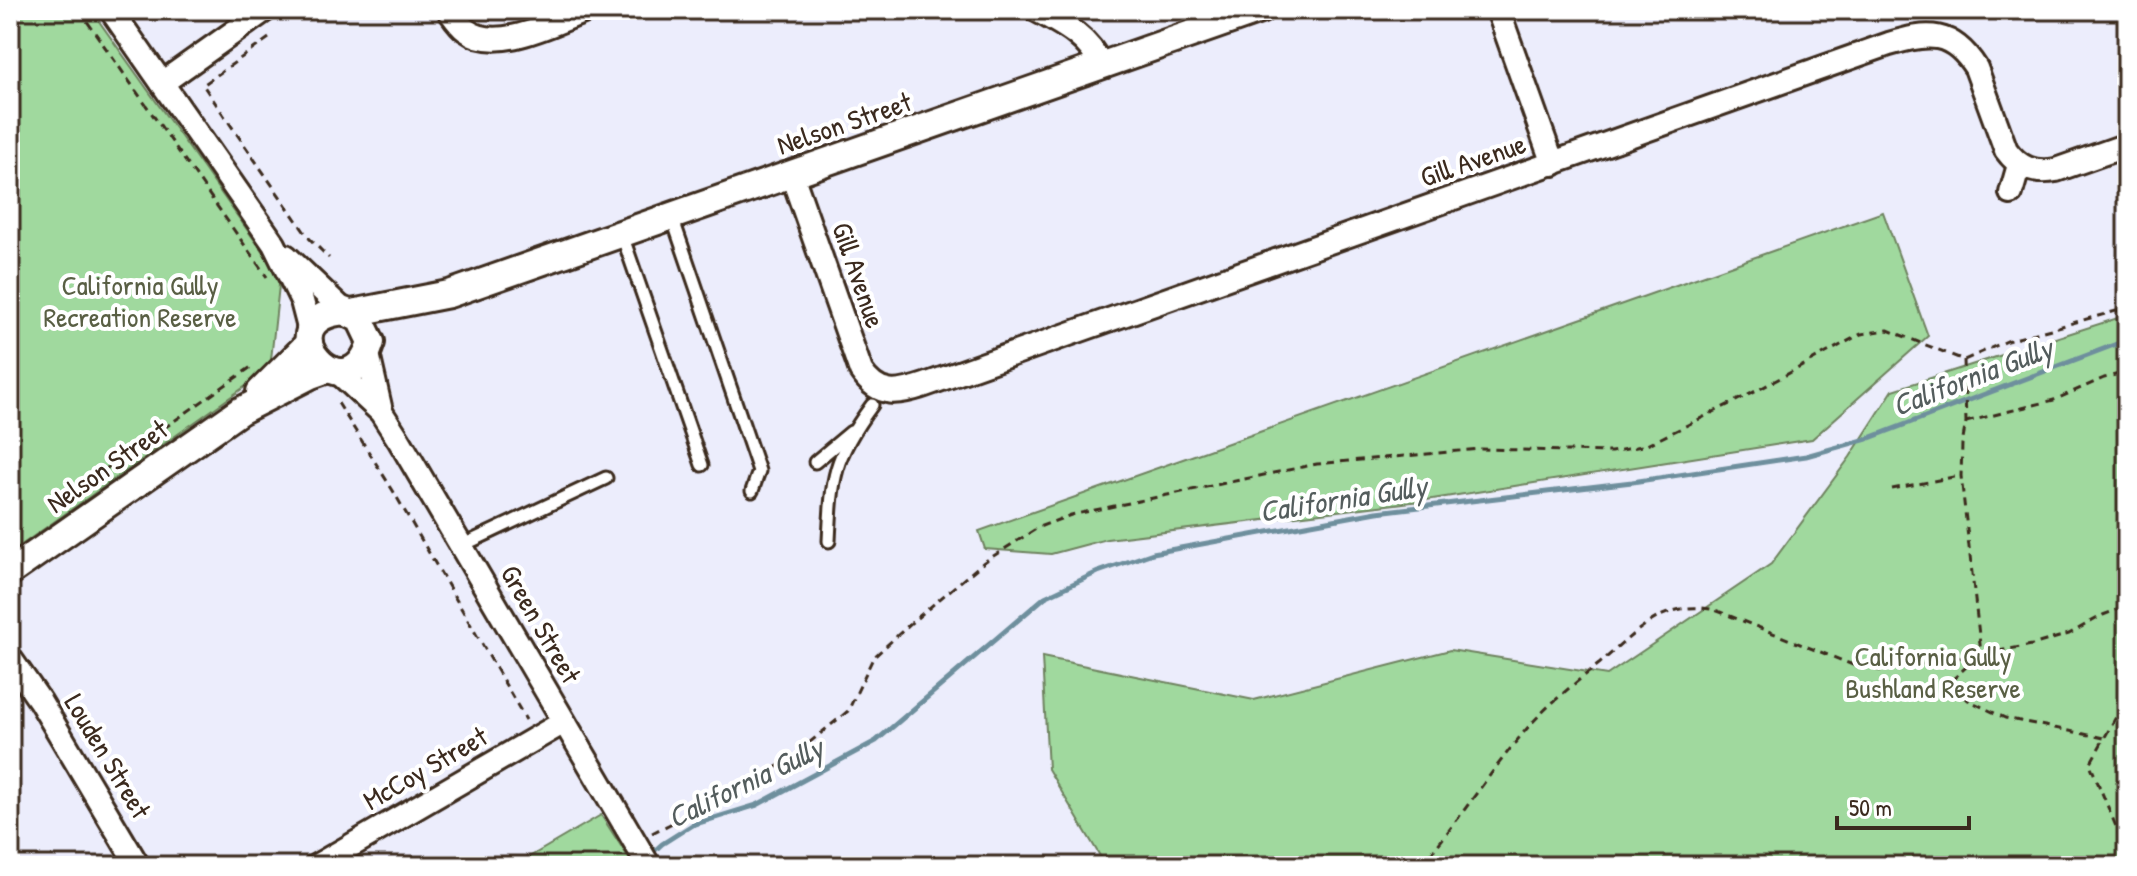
<svg xmlns="http://www.w3.org/2000/svg" width="2137" height="876" font-family="'Patrick Hand',sans-serif">
<style>
.green{fill:#a0d99e;stroke:#6e825e;stroke-width:2}
.lines{fill:none;stroke-linecap:round;stroke-linejoin:round}
.stream{stroke:#6e8f9d;stroke-width:5}
.service-casing{stroke:#3b2a1e;stroke-width:17}
.minor-casing{stroke:#3b2a1e;stroke-width:28}
.tertiary-casing{stroke:#3b2a1e;stroke-width:32}
.path{stroke:#3b2a1e;stroke-width:3;stroke-dasharray:8 6;stroke-linecap:butt}
.service{stroke:#fff;stroke-width:11}
.minor{stroke:#fff;stroke-width:22}
.tertiary{stroke:#fff;stroke-width:26}
.rail-casing{stroke:#3b2a1e;stroke-width:8}
.rail{stroke:#fff;stroke-width:5;stroke-dasharray:15;stroke-linecap:butt}
.labels{text-anchor:middle;dominant-baseline:central;stroke-width:8;stroke-linejoin:round;paint-order:stroke}
.street-label{font-size:28px;fill:#3b2a1e;stroke:#fff}
.park-label{font-size:28px;fill:#595f44;stroke:#fff}
.water-label{font-size:30px;font-style:italic;fill:#545d5d;stroke:#fff}
</style>
<rect width="100%" height="100%" fill="#ecedfc"/>
<filter id="ink" filterUnits="userSpaceOnUse"><feTurbulence type="fractalNoise" baseFrequency=".0125" numOctaves="2"/><feDisplacementMap in="SourceGraphic" scale="16" xChannelSelector="R" yChannelSelector="G"/><feConvolveMatrix kernelMatrix="1 2 1 2 8 2 1 2 1" color-interpolation-filters="sRGB"/></filter>
<g filter="url(#ink)">
<g class="green">
<path d="M10,10H91L280,276L270,369L10,553Z"/>
<path d="M1883,212L1928,336L1812,439L1420,501L1107,539L1051,554L985,549L979,531Z"/>
<path d="M2127,315V866H1106L1048,769L1042,657L1254,700L1450,650L1607,675L1771,564L1850,457L1893,390Z"/>
<path d="M601,815L634,866H514Z"/>
</g>
<g class="lines">
<path class="stream" d="M651,854L662,844L692,825L757,805L876,741L1045,597L1098,572L1153,553L1377,512L1632,482L1806,456L1867,439L2127,340"/>
<defs>
<g id="service">
<path d="M672,217L759,471L752,491"/>
<path d="M622,235L702,465"/>
<path d="M815,462L851,432"/>
<path d="M829,541C832,477 833,458 872,405"/>
<path d="M461,546L606,478"/>
</g>
<g id="minor">
<path d="M111,10L274,244L302,301L309,328"/>
<path d="M449,10C454,17 459,25 466,30C497,54 555,22 588,10"/>
<path d="M1036,10C1062,24 1089,37 1101,66"/>
<path d="M1498,10L1553,164"/>
<path d="M162,83L265,10"/>
<path d="M792,175L861,371C879,398 898,394 925,385L1889,44C1928,32 1952,30 1976,68L2006,150C2019,168 2034,174 2056,170L2127,145"/>
<path d="M2011,193L2019,165"/>
<path d="M286,256L344,311"/>
<path d="M368,354L381,411"/>
<path d="M339,373L381,412L399,440L649,866"/>
<path d="M10,658L40,701L138,866"/>
<path d="M316,866L564,722"/>
</g>
<g id="tertiary">
<path d="M344,311L360,319L371,342C347,421 261,320 344,311Z"/>
<path d="M352,313L449,294L1260,10"/>
<path d="M260,392L309,343"/>
<path d="M10,572L240,411L311,375L328,369"/>
</g>
</defs>
<use href="#service" class="service-casing"/>
<use href="#minor" class="minor-casing"/>
<use href="#tertiary" class="tertiary-casing"/>
<g class="path">
<path d="M79,10L267,277"/>
<path d="M269,38L203,85L308,237L329,258"/>
<path d="M1964,360L1966,422L1962,444L1961,476L1981,653"/>
<path d="M338,403L392,489L526,720"/>
<path d="M1966,422L2054,400L2104,378L2127,372"/>
<path d="M1892,489L1959,476"/>
<path d="M65,506L80,487L254,365"/>
<path d="M1978,656L1951,681L1968,700L2005,718L2104,738"/>
<path d="M652,833L739,790L788,760L848,711L873,658L911,623L984,562L1039,527L1071,515L1317,464L1481,449L1611,452L1647,445L1760,389L1861,334L1888,330L1964,360L2007,341L2127,308"/>
<path d="M1421,866C1459,820 1491,770 1530,725C1551,702 1575,683 1599,664C1634,634 1664,598 1715,610L1853,665L1883,671L2032,645L2069,634L2103,615L2127,606"/>
<path d="M2126,866L2125,848L2090,764L2127,697"/>
</g>
<use href="#service" class="service"/>
<use href="#minor" class="minor"/>
<use href="#tertiary" class="tertiary"/>
<defs>
<path id="rail" d="M10,856L16,866"/>
</defs>
<use href="#rail" class="rail-casing"/>
<use href="#rail" class="rail"/>
</g>
</g>
<g class="labels">
<g class="street-label">
<text transform="translate(844 123) rotate(-19)">Nelson Street</text>
<text transform="translate(1473 160) rotate(-19)">Gill Avenue</text>
<text transform="translate(859 275) rotate(71)">Gill Avenue</text>
<text transform="translate(107 466) rotate(-35)">Nelson Street</text>
<text transform="translate(541 624) rotate(60)">Green Street</text>
<text transform="translate(108 756) rotate(59)">Louden Street</text>
<text transform="translate(425 768) rotate(-30)">McCoy Street</text>
</g>
<g class="park-label">
<text x="140" y="285">California Gully<tspan x="140" dy="32">Recreation Reserve</tspan></text>
<text x="1933" y="656">California Gully<tspan x="1933" dy="32">Bushland Reserve</tspan></text>
</g>
<g class="water-label">
<text transform="translate(1972 376) rotate(-21)">California Gully</text>
<text transform="translate(1343 498) rotate(-9)">California Gully</text>
<text transform="translate(745 782) rotate(-26)">California Gully</text>
</g>
</g>
<rect width="2137" height="876" fill="none" stroke="#fff" stroke-width="40"/>
<rect x="20" y="20" width="2097" height="836" fill="none" stroke="#3b2a1e" stroke-width="3" filter="url(#ink)"/>
<path d="M1837 816v12h132v-12" fill="none" stroke="#3b2a1e" stroke-width="4"/>
<text x="1849" y="816" font-size="24" fill="#3b2a1e" stroke="#ffffff" stroke-width="6" paint-order="stroke">50 m</text>
</svg>
